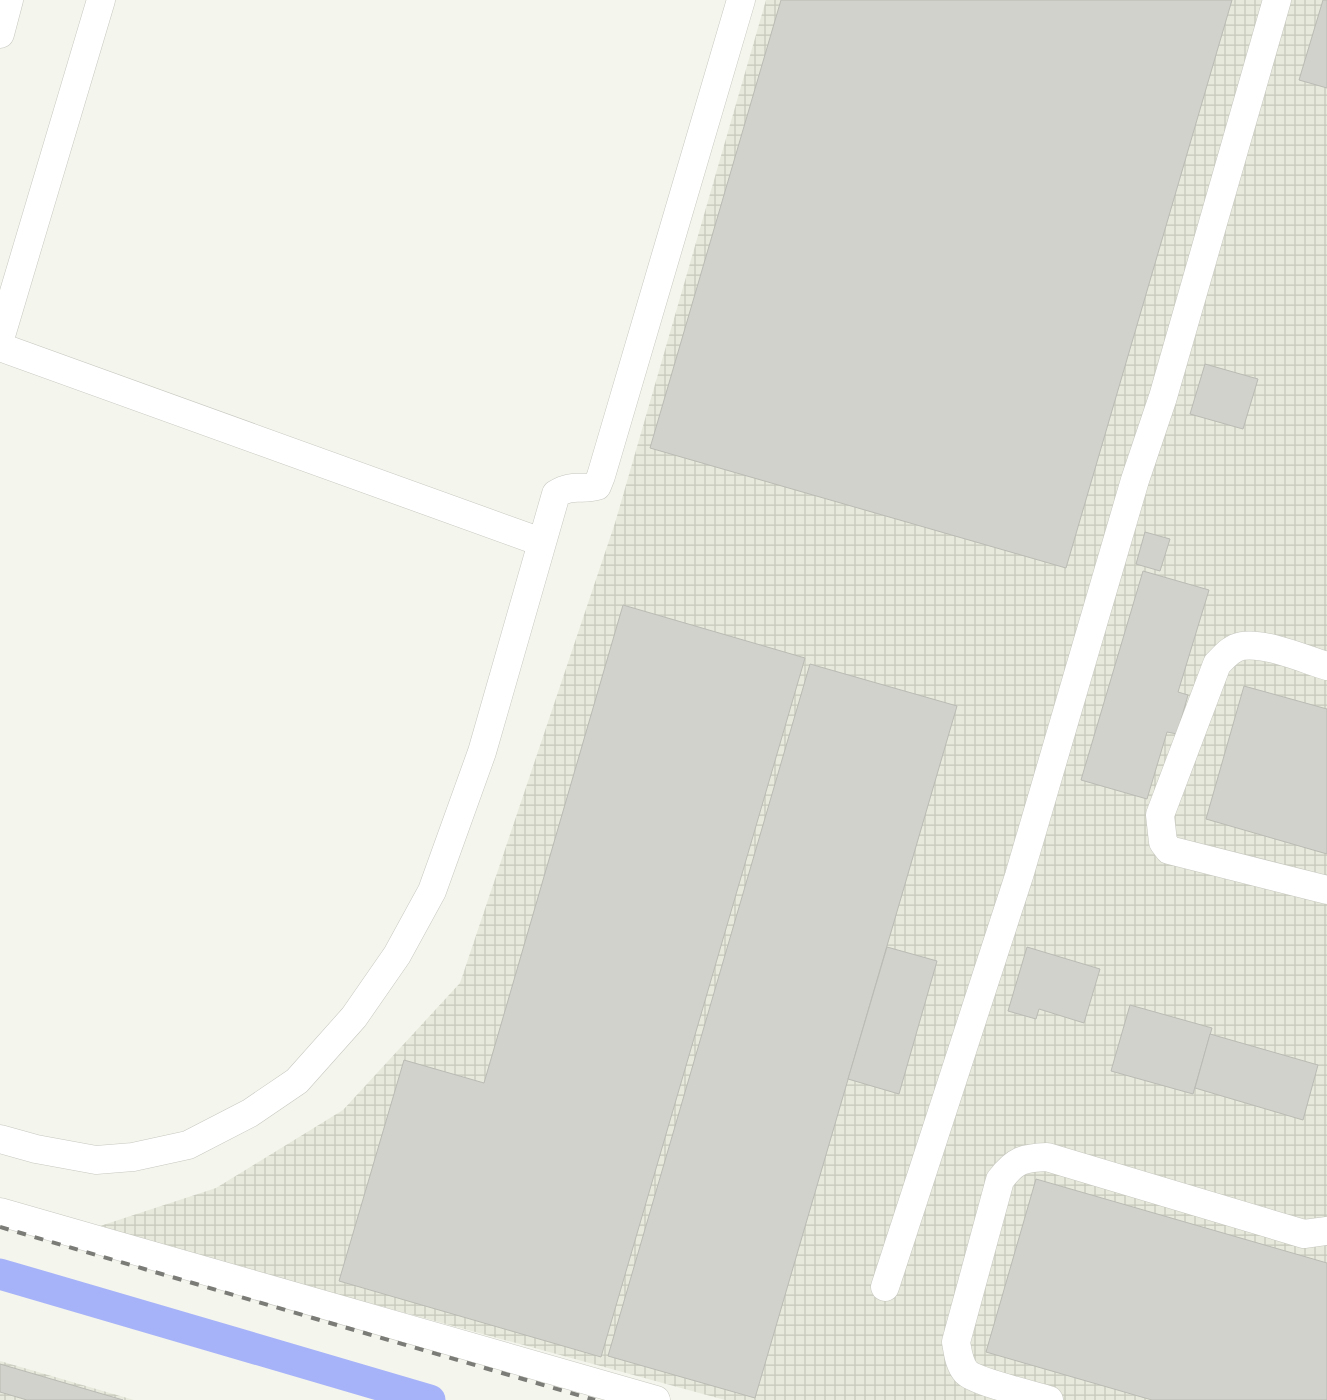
<svg xmlns="http://www.w3.org/2000/svg" width="1327" height="1400" font-family="Quicksand,sans-serif">
<style>
.industrial{fill:url(#industrial-grid)}
.lines{fill:none;stroke-linecap:round;stroke-linejoin:round}
.canal{stroke:#a7b3f8;stroke-width:31}
.building{fill:#d1d2cb;stroke:#babbb4}
.minor-casing{stroke:#c7c8c0;stroke-width:29}
.major-casing{stroke:#c7c8c0;stroke-width:29}
.minor{stroke:#fff;stroke-width:28}
.major{stroke:#fff;stroke-width:28}
.rail{stroke:#7b7c77;stroke-width:4;stroke-dasharray:9 9;stroke-linecap:butt}
</style>
<defs>
<pattern id="industrial-grid" width="8" height="8" patternUnits="userSpaceOnUse" patternTransform="scale(1.25)"><rect width="8" height="8" fill="#e6e9db"/><path d="M0 4h8M4 0v8" fill="none" stroke="#c6c8bc"/></pattern>
</defs>
<rect width="100%" height="100%" fill="#f4f5ed"/>
<g class="industrial">
<path d="M766,0H1327V1400H725L94,1228L216,1188L343,1110L460,983L615,523Z"/>
<path d="M0,1361L134,1400H0Z"/>
</g>
<g class="lines">
<path class="canal" d="M0,1274L430,1400"/>
</g>
<g class="building">
<path d="M781,0H1232L1066,568L650,448Z"/>
<path d="M1323,0H1327V88L1299,80Z"/>
<path d="M1205,364L1258,379L1243,429L1190,414Z"/>
<path d="M1145,532L1170,539L1160,571L1136,564Z"/>
<path d="M1143,571L1209,590L1178,692L1188,695L1177,734L1167,732L1147,799L1081,780Z"/>
<path d="M623,605L805,658L601,1357L339,1281L404,1060L484,1083Z"/>
<path d="M810,664L957,706L755,1398L608,1356Z"/>
<path d="M1244,686L1327,709V854L1206,819Z"/>
<path d="M887,947L937,961L899,1094L848,1079Z"/>
<path d="M1027,947L1100,969L1084,1023L1039,1009L1036,1019L1008,1011Z"/>
<path d="M1130,1005L1212,1028L1193,1094L1111,1071Z"/>
<path d="M1210,1034L1318,1065L1303,1120L1195,1088Z"/>
<path d="M1036,1179L1327,1263V1400H1152L986,1352Z"/>
<path d="M0,1364L123,1400H27L0,1392Z"/>
</g>
<g class="lines">
<defs>
<g id="minor">
<path d="M0,339L101,0"/>
<path d="M0,347L541,542"/>
<path d="M1327,666C1304,659 1265,642 1242,646C1231,648 1225,656 1217,664L1160,815L1163,842L1169,850L1327,890"/>
<path d="M0,1139L36,1149L96,1160L133,1157L188,1145L250,1113L297,1081L354,1017L397,955L432,891L482,752L556,494C573,483 581,491 597,486L601,476L741,0"/>
<path d="M0,1212L656,1400"/>
<path d="M885,1287L1019,876L1135,480L1163,397L1277,0"/>
<path d="M1049,1400C1033,1395 976,1382 966,1372C959,1364 958,1353 956,1342L1000,1180C1015,1160 1023,1158 1047,1157L1304,1234L1327,1231"/>
</g>
<path id="major" d="M0,34L9,0"/>
</defs>
<use href="#minor" class="minor-casing"/>
<use href="#major" class="major-casing"/>
<use href="#minor" class="minor"/>
<use href="#major" class="major"/>
<path class="rail" d="M0,1227L595,1400"/>
</g>
</svg>
